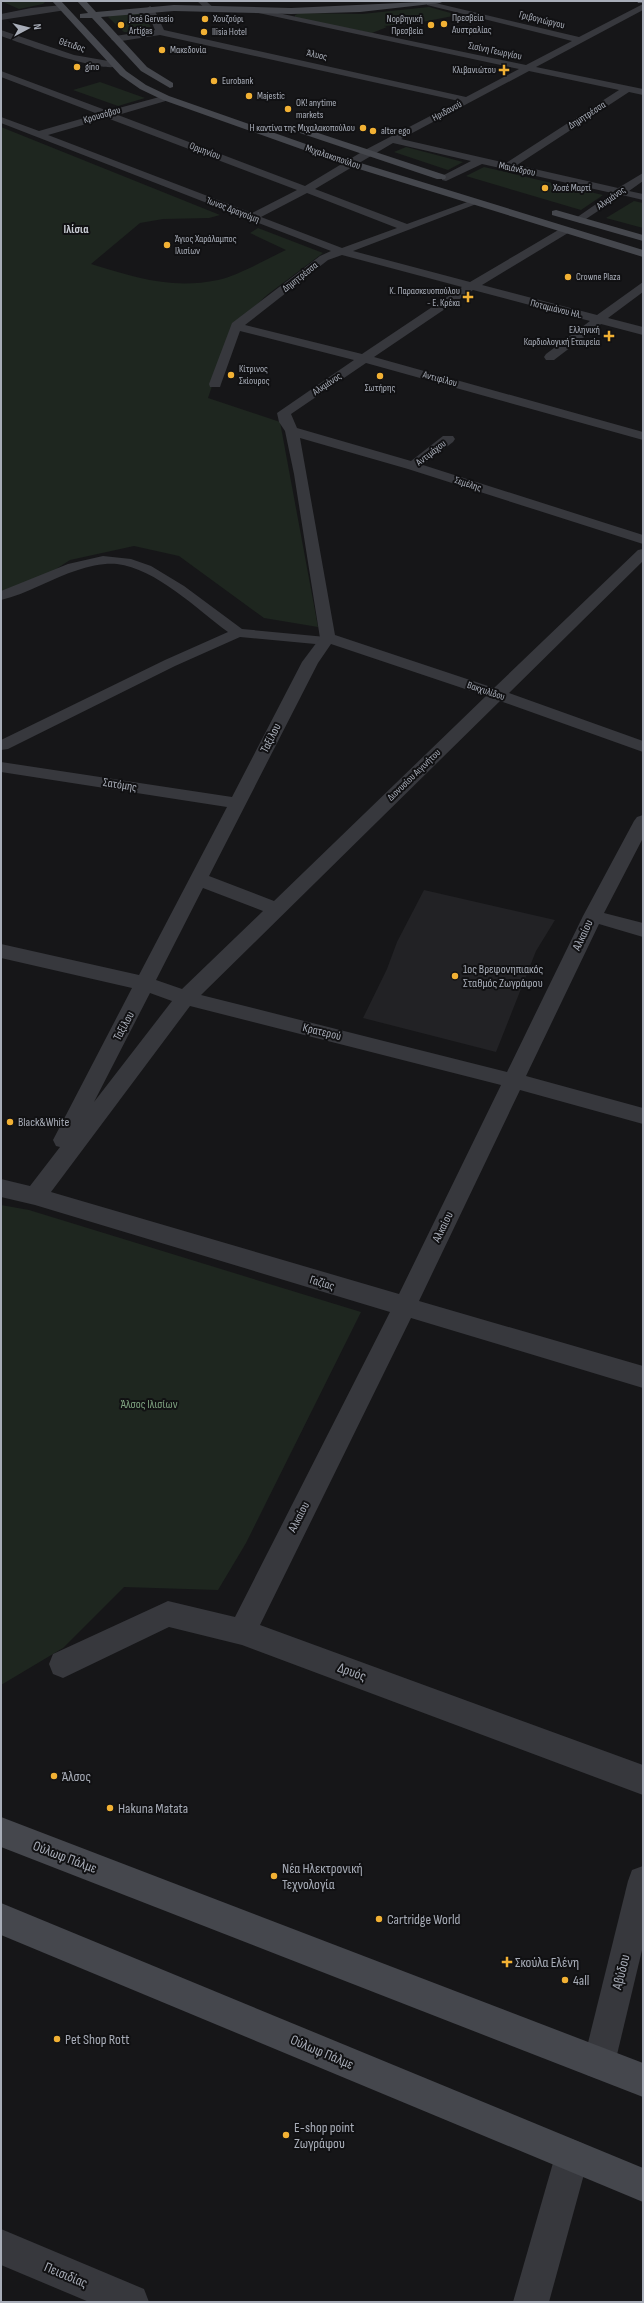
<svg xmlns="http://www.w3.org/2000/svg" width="644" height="2303" font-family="'Sofia Sans Condensed',sans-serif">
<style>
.built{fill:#222225}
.green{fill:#1e261f}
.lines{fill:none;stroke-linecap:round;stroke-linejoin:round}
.lane{fill:#37383d;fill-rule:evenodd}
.street{fill:#37383d;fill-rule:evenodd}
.secondary{fill:#45474d;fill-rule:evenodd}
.primary{fill:#53555c;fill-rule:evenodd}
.poi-dot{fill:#f2b134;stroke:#111113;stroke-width:1.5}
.labels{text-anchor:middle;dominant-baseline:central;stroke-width:4;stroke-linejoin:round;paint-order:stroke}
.far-poi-label{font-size:10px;fill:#a8adb8;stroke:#111113;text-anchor:start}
.far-street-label{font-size:10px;fill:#a8adb8;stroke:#111113}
.far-quarter-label{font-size:12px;font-weight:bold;fill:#c9ccd4;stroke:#111113}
.street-label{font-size:12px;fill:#a8adb8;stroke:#111113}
.poi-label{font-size:12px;fill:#a8adb8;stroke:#111113;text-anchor:start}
.park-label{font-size:12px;fill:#7fa381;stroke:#111113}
.near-street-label{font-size:14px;fill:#a8adb8;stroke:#111113}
.near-poi-label{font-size:14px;fill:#a8adb8;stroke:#111113;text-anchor:start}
</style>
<rect width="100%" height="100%" fill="#161618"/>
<path class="built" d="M424,890L555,920L536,951L496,1052L363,1018L387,969L397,942Z"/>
<g class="green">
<path d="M1,1H46L43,4L19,9Z"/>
<path d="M429,7L458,15L412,24L384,26L387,27L372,33L295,18V15L300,13L362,14Z"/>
<path d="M139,13L143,14L152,29L137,33L124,32L108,17L112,15Z"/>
<path d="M100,82L145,98L118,106L73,90Z"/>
<path d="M1,127L220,215L209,218L163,219L140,223L91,264C135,277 171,290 218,280C237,276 267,259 286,250L250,233L258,228L323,253L267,295L232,327L208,398L280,422L318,627L264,618L179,556L134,546L70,560L36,582L1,595Z"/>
<path d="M406,147L463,162L448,170L394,152Z"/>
<path d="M484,167L603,195L581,210L466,176Z"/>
<path d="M634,201L643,203V228L606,218Z"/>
<path d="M1,1205L29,1210L361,1312L246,1543L218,1590L124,1587L63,1648L1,1685Z"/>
</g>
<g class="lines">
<path class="lane" d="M103,556L131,559L151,566L184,586L242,629L326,637L333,641L326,645L240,637L175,666L8,749L1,750V740L165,660L228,632C198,610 155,568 117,564C104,563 90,566 78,570C52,578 27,594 1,600V591L68,564Z"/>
<g class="street">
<path d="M197,1H206L215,9L208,11Z"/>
<path d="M427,1L579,37L643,4V10L536,67L643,89V95L629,92L517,165L618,188L643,173V181L629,191L643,194V200L622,195L580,223L575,220L576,218L612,193L482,164L446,181L442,180V176L471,161L393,143L315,189L407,224L470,201H478L479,203L353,251L470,282L560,229H568L570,231L568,233L482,285L597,315L643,282V292L608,318L643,327V335L601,324L554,360H546L544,357L546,354L590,321L473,290L374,357L643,432V440L366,363L291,414L297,428L411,461L443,436H453L455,439L453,442L423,465L643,535V544L408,469L300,438L335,635L494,688L638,550L643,549V561L509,693L643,741V752L500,701L201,995L507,1072L583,916L634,821L637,817L643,815V838L604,913L643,923V937L599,924L526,1076L643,1108V1124L520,1090L419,1301L643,1366V1388L411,1318L260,1625L643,1765V1795L242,1645L169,1627L63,1678L53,1674L49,1664L53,1654L168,1601L235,1617L390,1312L35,1205L1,1197V1179L30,1186L60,1147L56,1146L53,1140L132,988L1,958V944L139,975L227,807L1,772V762L232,797L302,662L320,638L294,474L285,431L279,422L277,413L354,360L240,331L221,384L220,387H210L209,384L232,323L320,256L331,251L1,123V117L39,131L98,114L1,77V71L108,111L163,96H169V100L118,115L305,186L365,150L459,101L160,35L115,42L111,39L115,36L155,30L146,9L150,6L154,9L164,30L466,97L519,69L245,10L249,7L526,65L572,41L427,5ZM529,71L619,90L506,163L401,139ZM107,118L297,190L252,213L48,135ZM307,193L397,228L342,248L261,217ZM342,255L462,287L362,354L245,325L328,260ZM331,644L486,696L274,901L209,876L318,663ZM203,888L263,911L182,989L156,980ZM150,993L172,1001L94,1102ZM190,1006L501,1085L399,1294L51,1192Z"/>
<path d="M63,5L67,8L66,10L1,20V14L31,8Z"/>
<path d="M1,30L74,55L114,62L119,65C108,76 18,42 1,36Z"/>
<path d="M643,1866V1946L615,2063L611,2075L599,2079L587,2075L583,2063L628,1881L632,1870Z"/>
<path d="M572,2139L584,2144L589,2156L549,2302H513L555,2156L560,2144Z"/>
<path d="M1,2229L144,2289L149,2302H89L1,2265Z"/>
</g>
<g class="secondary">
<path d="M52,1H61L126,71L146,85L169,96L354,161L643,250V257L346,165L163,100L140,89L120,75Z"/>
<path d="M77,1H86L96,12L174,5L291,8L444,1L440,3L360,12L291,14L174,11L101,17L147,67L173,83V87L170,88L141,71L92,18H80V14L88,13Z"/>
<path d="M291,124L445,175L446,177L445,179H437L288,129V125Z"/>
<path d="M556,210L643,235V241L552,215V211Z"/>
<path d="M1,1817L643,2063V2097L1,1847Z"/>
<path d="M1,1903L643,2168V2202L1,1935Z"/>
</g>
<path class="primary" d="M637,1H643V3H638Z"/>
</g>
<g class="poi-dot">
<circle cx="205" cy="19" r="4"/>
<circle cx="444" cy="24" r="4"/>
<circle cx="121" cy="25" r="4"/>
<circle cx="431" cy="25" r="4"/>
<circle cx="204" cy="32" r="4"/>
<circle cx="162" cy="50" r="4"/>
<circle cx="77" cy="67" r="4"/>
<path d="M502 64h4v4h4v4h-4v4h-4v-4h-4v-4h4z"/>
<circle cx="214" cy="81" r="4"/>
<circle cx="249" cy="96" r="4"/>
<circle cx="288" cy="109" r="4"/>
<circle cx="363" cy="128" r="4"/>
<circle cx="373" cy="131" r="4"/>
<circle cx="545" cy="188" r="4"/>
<circle cx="167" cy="245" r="4"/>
<circle cx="568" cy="277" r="4"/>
<path d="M466 291h4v4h4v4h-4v4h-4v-4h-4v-4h4z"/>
<path d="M607 330h4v4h4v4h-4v4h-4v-4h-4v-4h4z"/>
<circle cx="231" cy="375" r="4"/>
<circle cx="380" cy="376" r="4"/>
<circle cx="455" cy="976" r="4"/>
<circle cx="10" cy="1122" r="4"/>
<circle cx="54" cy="1776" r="4"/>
<circle cx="110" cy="1808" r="4"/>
<circle cx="274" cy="1876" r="4"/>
<circle cx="379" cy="1919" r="4"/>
<path d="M505 1956h4v4h4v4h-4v4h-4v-4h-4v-4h4z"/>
<circle cx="565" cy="1980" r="4"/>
<circle cx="57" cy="2039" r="4"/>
<circle cx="286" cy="2135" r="4"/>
</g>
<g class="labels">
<g class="far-poi-label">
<text x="452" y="18">Πρεσβεία<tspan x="452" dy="12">Αυστραλίας</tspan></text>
<text x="129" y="19">José Gervasio<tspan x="129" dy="12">Artigas</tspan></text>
<text x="213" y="19">Χουζούρι</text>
<text x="423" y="19" text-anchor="end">Νορβηγική<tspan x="423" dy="12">Πρεσβεία</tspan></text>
<text x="212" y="32">Ilisia Hotel</text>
<text x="170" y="50">Μακεδονία</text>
<text x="85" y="67">gino</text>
<text x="496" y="70" text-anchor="end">Κλιβανιώτου</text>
<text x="222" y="81">Eurobank</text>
<text x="257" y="96">Majestic</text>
<text x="296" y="103">OK! anytime<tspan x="296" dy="12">markets</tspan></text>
<text x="355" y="128" text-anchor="end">Η καντίνα της Μιχαλακοπούλου</text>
<text x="381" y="131">alter ego</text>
<text x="553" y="188">Χοσέ Μαρτί</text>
<text x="175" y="239">Άγιος Χαράλαμπος<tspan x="175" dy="12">Ιλισίων</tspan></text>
<text x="576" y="277">Crowne Plaza</text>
<text x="460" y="291" text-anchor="end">Κ. Παρασκευοπούλου<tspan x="460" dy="12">- Ε. Κρέκα</tspan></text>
<text x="600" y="330" text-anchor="end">Ελληνική<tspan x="600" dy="12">Καρδιολογική Εταιρεία</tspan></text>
<text x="239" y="369">Κίτρινος<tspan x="239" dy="12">Σκίουρος</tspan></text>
<text x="380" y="388" text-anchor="middle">Σωτήρης</text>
</g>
<g class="far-street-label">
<text transform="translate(542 20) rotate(14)">Γριβογιώργου</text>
<text transform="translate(72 45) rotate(18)">Θέτιδος</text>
<text transform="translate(495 51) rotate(12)">Σισίνη Γεωργίου</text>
<text transform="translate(317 55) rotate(12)">Άλυος</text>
<text transform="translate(447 111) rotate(-28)">Ηριδανού</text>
<text transform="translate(102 115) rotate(-16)">Κρουσόβου</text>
<text transform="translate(587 115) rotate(-33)">Δημητρέσσα</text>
<text transform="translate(205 151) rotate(21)">Ορμηνίου</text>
<text transform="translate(333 157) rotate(19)">Μιχαλακοπούλου</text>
<text transform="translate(517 169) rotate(12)">Μαιάνδρου</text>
<text transform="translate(611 198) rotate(-35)">Αλκμάνος</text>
<text transform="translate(233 210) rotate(21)">Ίωνος Δραγούμη</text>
<text transform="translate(300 277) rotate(-38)">Δημητρέσσα</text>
<text transform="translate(556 309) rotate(14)">Ποταμιάνου Ηλ.</text>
<text transform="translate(440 379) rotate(15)">Αντιφίλου</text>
<text transform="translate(327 384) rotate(-34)">Αλκμάνος</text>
<text transform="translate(431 453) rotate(-38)">Αντιμάχου</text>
<text transform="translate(468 484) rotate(18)">Σεμέλης</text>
<text transform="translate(486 691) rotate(19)">Βακχυλίδου</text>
<text transform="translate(414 775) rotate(-44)">Διονυσίου Αιγινήτου</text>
</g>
<g class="far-quarter-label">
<text x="76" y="229">Iλίσια</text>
</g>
<g class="street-label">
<text transform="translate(271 738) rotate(-63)">Ταξίλου</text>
<text transform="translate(120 785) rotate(9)">Σατόμης</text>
<text transform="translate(583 935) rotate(-65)">Αλκαίου</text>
<text transform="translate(124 1026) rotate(-62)">Ταξίλου</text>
<text transform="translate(322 1032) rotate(14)">Κρατερού</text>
<text transform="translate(443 1227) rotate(-64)">Αλκαίου</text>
<text transform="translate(322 1283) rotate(17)">Γαζίας</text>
<text transform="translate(299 1517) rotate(-63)">Αλκαίου</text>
</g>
<g class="poi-label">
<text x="463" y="969">1ος Βρεφονηπιακός<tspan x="463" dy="14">Σταθμός Ζωγράφου</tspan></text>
<text x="18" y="1122">Black&amp;White</text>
</g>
<g class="park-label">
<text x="149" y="1404">Άλσος Ιλισίων</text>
</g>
<g class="near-street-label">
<text transform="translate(352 1672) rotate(20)">Δρυός</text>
<text transform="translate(65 1857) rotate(21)">Ούλωφ Πάλμε</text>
<text transform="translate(621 1972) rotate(-76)">Αβύδου</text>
<text transform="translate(322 2052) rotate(23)">Ούλωφ Πάλμε</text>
<text transform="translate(66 2275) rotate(23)">Πεισιδίας</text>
</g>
<g class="near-poi-label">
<text x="62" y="1776">Άλσος</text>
<text x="118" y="1808">Hakuna Matata</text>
<text x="282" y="1868">Νέα Ηλεκτρονική<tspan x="282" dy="16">Τεχνολογία</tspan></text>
<text x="387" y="1919">Cartridge World</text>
<text x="515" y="1962">Σκούλα Ελένη</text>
<text x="573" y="1980">4all</text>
<text x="65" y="2039">Pet Shop Rott</text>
<text x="294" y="2127">E-shop point<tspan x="294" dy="16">Ζωγράφου</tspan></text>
</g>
</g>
<rect width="644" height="2303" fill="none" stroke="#a8adb8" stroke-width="4"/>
<g transform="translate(28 28) rotate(83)" stroke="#111113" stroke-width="3" paint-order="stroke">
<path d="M0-3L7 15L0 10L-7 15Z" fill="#a8adb8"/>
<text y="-6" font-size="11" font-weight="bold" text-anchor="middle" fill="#a8adb8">N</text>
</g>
</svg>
